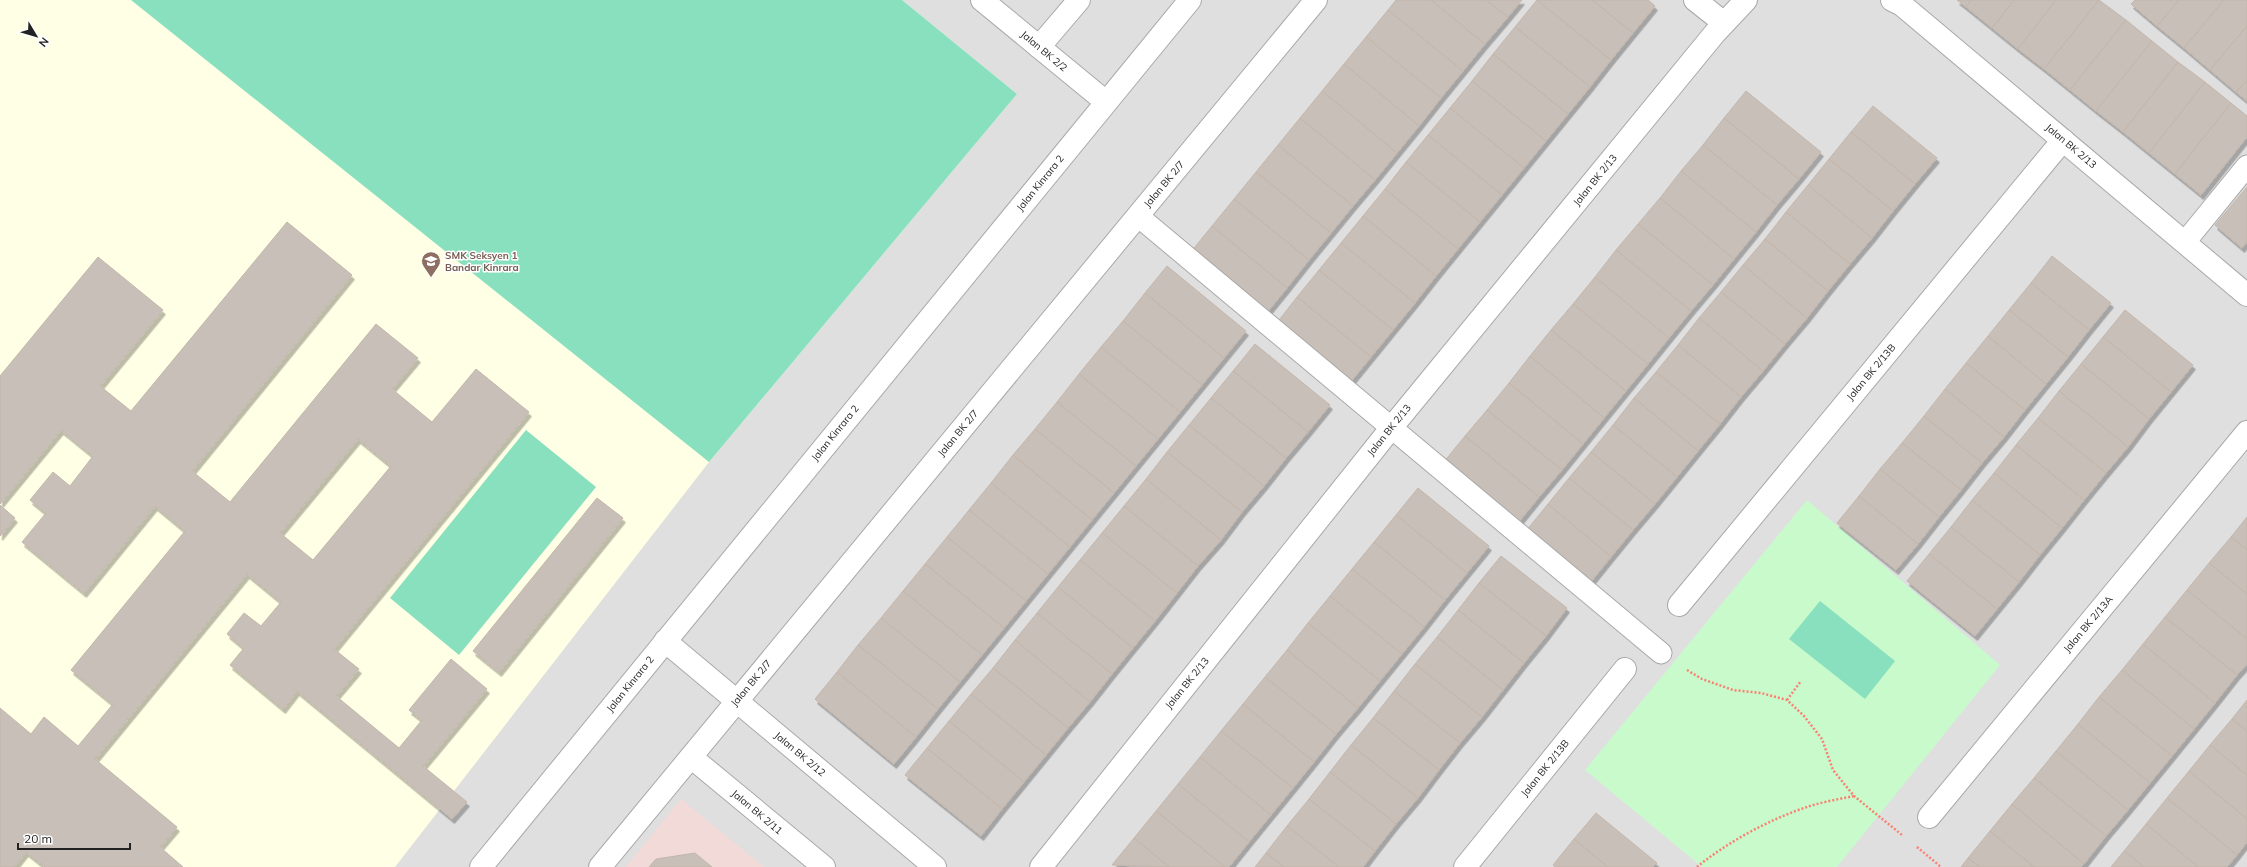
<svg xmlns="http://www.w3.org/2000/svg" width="2247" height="867" font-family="Mulish,sans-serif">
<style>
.residential{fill:#e0dfdf}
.commercial{fill:#f2dad9}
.education{fill:#ffffe5}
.park{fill:#c8facc}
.pitch{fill:#88e0be}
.building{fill:#c7bfb8;stroke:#c4b6ab;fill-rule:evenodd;filter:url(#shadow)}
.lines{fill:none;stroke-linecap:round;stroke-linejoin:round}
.service-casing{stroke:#a9a9a9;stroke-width:23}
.minor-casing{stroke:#a9a9a9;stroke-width:24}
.tertiary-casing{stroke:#a9a9a9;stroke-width:24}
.path{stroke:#fa8072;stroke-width:2.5;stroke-dasharray:2 2;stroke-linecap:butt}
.service{stroke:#fff;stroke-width:21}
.minor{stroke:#fff;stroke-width:22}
.tertiary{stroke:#fff;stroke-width:22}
.labels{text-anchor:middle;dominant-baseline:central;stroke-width:3;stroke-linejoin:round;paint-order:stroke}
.street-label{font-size:10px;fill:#222;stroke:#fff}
.education-label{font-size:10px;font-weight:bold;fill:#785e54;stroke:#fff;text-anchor:start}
</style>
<defs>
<filter id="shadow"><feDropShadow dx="2.5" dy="4.5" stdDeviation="0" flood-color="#0004"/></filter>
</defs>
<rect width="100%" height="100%" fill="#f2efe9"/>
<rect class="residential" x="0" y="0" width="2247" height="867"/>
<path class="commercial" d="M681,799L764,867H626Z"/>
<path class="education" d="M0,0H902L1017,94L709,462L395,867H0Z"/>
<path class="park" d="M1807,500L2000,665L1837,867H1702L1585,770Z"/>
<g class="pitch">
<path d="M131,0H902L1017,94L709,462Z"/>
<path d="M526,430L596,487L459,655L390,598Z"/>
<path d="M1820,601L1895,661L1865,699L1789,639Z"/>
</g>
<g class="building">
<path d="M1396,0H1431L1485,44L1463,71L1388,10Z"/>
<path d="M1431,0H1486L1508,17L1485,44Z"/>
<path d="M1486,0H1522L1508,17Z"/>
<path d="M1537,0H1592L1633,33L1611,60Z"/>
<path d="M1537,0L1611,60L1590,87L1515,27Z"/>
<path d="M1592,0H1648L1655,6L1633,33Z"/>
<path d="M1957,0H1971L1966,7Z"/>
<path d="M1971,0H2014L1992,28L1966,7Z"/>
<path d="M2014,0H2056L2018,49L1992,28Z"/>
<path d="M2056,0H2099L2044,69L2018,49Z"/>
<path d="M2099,0L2126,20L2070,90L2044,69Z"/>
<path d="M2135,0H2179L2157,26L2131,4Z"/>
<path d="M2179,0H2224L2184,48L2157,26Z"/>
<path d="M2224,0H2247V26L2210,70L2184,48Z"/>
<path d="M1388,10L1463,71L1441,98L1366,37Z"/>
<path d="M2126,20L2152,41L2096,111L2070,90Z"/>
<path d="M2247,26V80L2236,92L2210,70Z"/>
<path d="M1515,27L1590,87L1568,114L1493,54Z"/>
<path d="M1366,37L1441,98L1419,126L1344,64Z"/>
<path d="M2152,41L2178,62L2123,132L2096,111Z"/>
<path d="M1493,54L1568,114L1546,141L1472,81Z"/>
<path d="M2178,62L2205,82L2149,153L2123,132Z"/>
<path d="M1344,64L1419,126L1397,153L1322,91Z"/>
<path d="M2247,80V101L2236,92Z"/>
<path d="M1472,81L1546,141L1524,168L1450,108Z"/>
<path d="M2205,82L2231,103L2175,174L2149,153Z"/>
<path d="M1322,91L1397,153L1375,180L1300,118Z"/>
<path d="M1746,91L1821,152L1799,179L1724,118Z"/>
<path d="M2231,103L2247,116V137L2201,195L2175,174Z"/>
<path d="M1873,106L1937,158L1915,184L1851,132Z"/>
<path d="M1450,108L1524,168L1502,195L1428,135Z"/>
<path d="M1300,118L1375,180L1353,206L1278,145Z"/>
<path d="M1724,118L1799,179L1777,205L1703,145Z"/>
<path d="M1851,132L1915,184L1893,211L1829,159Z"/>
<path d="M1428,135L1502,195L1480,222L1406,162Z"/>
<path d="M1278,145L1353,206L1331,233L1256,172Z"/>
<path d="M1703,145L1777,205L1756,232L1681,171Z"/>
<path d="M1829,159L1893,211L1872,238L1808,185Z"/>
<path d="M1406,162L1480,222L1458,249L1385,189Z"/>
<path d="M1681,171L1756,232L1734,259L1660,198Z"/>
<path d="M1256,172L1331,233L1309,260L1234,199Z"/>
<path d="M1808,185L1872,238L1850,264L1786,212Z"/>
<path d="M2247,187V242L2242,248L2215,225Z"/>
<path d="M1385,189L1458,249L1436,276L1363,216Z"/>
<path d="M1660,198L1734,259L1713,285L1638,224Z"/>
<path d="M1234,199L1309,260L1287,288L1212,226Z"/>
<path d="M1786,212L1850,264L1828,291L1765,239Z"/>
<path d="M1363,216L1436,276L1415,303L1341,243Z"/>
<path d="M287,222L352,275L192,471L230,502L376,324L418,358L392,389L432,422L476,369L529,412L334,649L359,669L336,696L399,748L422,720L409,710L451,659L487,689L423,766L467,802L452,819L297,691L283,709L230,665L244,648L227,634L244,613L261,626L281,602L247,574L95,759L177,827L160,847L183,867H45L26,852L14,867H0V708L31,734L44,717L78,746L113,704L71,670L185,531L155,506L84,593L22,542L46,513L30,500L53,472L70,486L93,456L61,430L0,504V376L98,257L163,310L100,386L131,411ZM358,439L391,466L313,560L280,533Z"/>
<path d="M1638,224L1713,285L1691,311L1616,250Z"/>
<path d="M1212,226L1287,288L1265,315L1190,253Z"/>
<path d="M1765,239L1828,291L1807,318L1743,265Z"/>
<path d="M1341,243L1415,303L1393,330L1319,270Z"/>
<path d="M1616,250L1691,311L1669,338L1595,277Z"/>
<path d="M2052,256L2111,303L2089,330L2031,283Z"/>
<path d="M1743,265L1807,318L1785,344L1721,292Z"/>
<path d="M1167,266L1246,331L1224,358L1145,293Z"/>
<path d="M1319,270L1393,330L1371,357L1297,297Z"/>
<path d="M1595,277L1669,338L1648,364L1573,304Z"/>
<path d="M2031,283L2089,330L2068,357L2009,310Z"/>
<path d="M1721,292L1785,344L1763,371L1699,318Z"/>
<path d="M1145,293L1224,358L1202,385L1123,321Z"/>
<path d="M1297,297L1371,357L1349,384L1276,324Z"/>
<path d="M1573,304L1648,364L1626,391L1551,330Z"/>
<path d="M2009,310L2068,357L2046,384L1988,336Z"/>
<path d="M2125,310L2193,365L2171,392L2103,337Z"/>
<path d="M1699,318L1763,371L1741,397L1678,345Z"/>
<path d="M1123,321L1202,385L1180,412L1101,347Z"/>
<path d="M1551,330L1626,391L1604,418L1530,356Z"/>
<path d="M1988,336L2046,384L2025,410L1966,363Z"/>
<path d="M2103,337L2171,392L2149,419L2081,364Z"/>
<path d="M1255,344L1330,405L1308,432L1233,371Z"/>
<path d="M1678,345L1741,397L1720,424L1656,372Z"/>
<path d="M1101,347L1180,412L1158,439L1079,374Z"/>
<path d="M1530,356L1604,418L1583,444L1509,383Z"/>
<path d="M1966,363L2025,410L2004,437L1945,389Z"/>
<path d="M2081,364L2149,419L2128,447L2059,391Z"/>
<path d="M1233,371L1308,432L1286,458L1211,398Z"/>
<path d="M1656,372L1720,424L1698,451L1634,398Z"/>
<path d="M1079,374L1158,439L1136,466L1057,402Z"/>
<path d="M1509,383L1583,444L1562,470L1487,410Z"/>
<path d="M1945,389L2004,437L1982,463L1924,416Z"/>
<path d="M2059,391L2128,447L2106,473L2038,418Z"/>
<path d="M1211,398L1286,458L1264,486L1189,425Z"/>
<path d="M1634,398L1698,451L1677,477L1613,425Z"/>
<path d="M1057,402L1136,466L1114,493L1035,429Z"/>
<path d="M1487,410L1562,470L1539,497L1465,436Z"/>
<path d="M1924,416L1982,463L1961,490L1902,443Z"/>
<path d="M2038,418L2106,473L2084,500L2016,445Z"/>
<path d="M1189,425L1264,486L1242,512L1167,452Z"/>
<path d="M1613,425L1677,477L1655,504L1591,452Z"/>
<path d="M1035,429L1114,493L1092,520L1013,455Z"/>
<path d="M1465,436L1539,497L1518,523L1443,463Z"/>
<path d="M1902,443L1961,490L1939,517L1880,469Z"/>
<path d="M2016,445L2084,500L2062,528L1994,473Z"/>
<path d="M1167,452L1242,512L1221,540L1146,479Z"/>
<path d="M1591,452L1655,504L1633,530L1569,478Z"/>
<path d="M1013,455L1092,520L1070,547L991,483Z"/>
<path d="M1880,469L1939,517L1918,544L1859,496Z"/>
<path d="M1994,473L2062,528L2040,555L1972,500Z"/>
<path d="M1569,478L1633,530L1611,557L1548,504Z"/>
<path d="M1146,479L1221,540L1198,566L1124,506Z"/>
<path d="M991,483L1070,547L1048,574L969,510Z"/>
<path d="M1418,488L1489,546L1467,573L1396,515Z"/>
<path d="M1859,496L1918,544L1896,570L1837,523Z"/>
<path d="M597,498L623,518L499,672L473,651Z"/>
<path d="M1972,500L2040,555L2019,582L1951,527Z"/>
<path d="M1548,504L1611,557L1590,583L1526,531Z"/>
<path d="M0,505L15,518L0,536Z"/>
<path d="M1124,506L1198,566L1177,593L1102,533Z"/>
<path d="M969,510L1048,574L1026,601L947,537Z"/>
<path d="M1396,515L1467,573L1445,600L1374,542Z"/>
<path d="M2247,517V550L2231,537Z"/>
<path d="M1951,527L2019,582L1997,609L1929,554Z"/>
<path d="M1102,533L1177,593L1155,621L1080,560Z"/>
<path d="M947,537L1026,601L1004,628L925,564Z"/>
<path d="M2231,537L2247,550V594L2209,563Z"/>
<path d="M1374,542L1445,600L1424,627L1352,569Z"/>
<path d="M1929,554L1997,609L1975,636L1907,581Z"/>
<path d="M1501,556L1567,608L1546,636L1479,583Z"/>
<path d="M1080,560L1155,621L1133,648L1058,587Z"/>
<path d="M2209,563L2247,594V639L2187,590Z"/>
<path d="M925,564L1004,628L982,655L903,591Z"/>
<path d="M1352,569L1424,627L1402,654L1330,596Z"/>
<path d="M1479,583L1546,636L1524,663L1458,610Z"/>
<path d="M1058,587L1133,648L1112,674L1037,613Z"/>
<path d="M2187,590L2247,639V664L2237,675L2165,617Z"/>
<path d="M903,591L982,655L960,682L881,618Z"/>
<path d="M1330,596L1402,654L1380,681L1308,623Z"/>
<path d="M1458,610L1524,663L1503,690L1437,637Z"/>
<path d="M1037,613L1112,674L1090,702L1015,640Z"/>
<path d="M2165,617L2237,675L2215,703L2143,644Z"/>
<path d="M881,618L960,682L938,709L858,645Z"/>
<path d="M1308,623L1380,681L1358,708L1287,650Z"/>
<path d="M1437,637L1503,690L1482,717L1415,664Z"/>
<path d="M1015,640L1090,702L1068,728L993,668Z"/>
<path d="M2143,644L2215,703L2194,729L2122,670Z"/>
<path d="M858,645L938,709L916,737L837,672Z"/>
<path d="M1287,650L1358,708L1336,734L1265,677Z"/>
<path d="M1415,664L1482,717L1460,743L1394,691Z"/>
<path d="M993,668L1068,728L1046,755L971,694Z"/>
<path d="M2122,670L2194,729L2172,756L2099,697Z"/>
<path d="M837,672L916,737L894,764L815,699Z"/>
<path d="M1265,677L1336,734L1314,762L1243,704Z"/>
<path d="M1394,691L1460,743L1439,770L1373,718Z"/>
<path d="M971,694L1046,755L1024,782L949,721Z"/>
<path d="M2099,697L2172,756L2150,783L2078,724Z"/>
<path d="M2247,700V731L2232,719Z"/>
<path d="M1243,704L1314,762L1293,788L1221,731Z"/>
<path d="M1373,718L1439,770L1418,798L1351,745Z"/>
<path d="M2232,719L2247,731V775L2210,745Z"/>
<path d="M949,721L1024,782L1002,809L927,748Z"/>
<path d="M2078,724L2150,783L2128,810L2056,751Z"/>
<path d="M1221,731L1293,788L1271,815L1200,757Z"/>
<path d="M1351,745L1418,798L1396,824L1330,772Z"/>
<path d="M2210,745L2247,775V819L2189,771Z"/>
<path d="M927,748L1002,809L981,836L905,775Z"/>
<path d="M2056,751L2128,810L2106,836L2034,778Z"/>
<path d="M1200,757L1271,815L1249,842L1178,784Z"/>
<path d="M2189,771L2247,819V842L2237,855L2167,798Z"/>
<path d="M1330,772L1396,824L1375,851L1309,799Z"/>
<path d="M2034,778L2106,836L2084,864L2012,804Z"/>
<path d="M1178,784L1249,842L1229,867H1225L1156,811Z"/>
<path d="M2167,798L2237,855L2227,867H2198L2146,824Z"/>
<path d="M1309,799L1375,851L1363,867H1339L1287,826Z"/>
<path d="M2012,804L2084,864L2081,867H2034L1990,831Z"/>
<path d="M1156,811L1225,867H1169L1134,838Z"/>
<path d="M1596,813L1657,863L1653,867H1608L1574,839Z"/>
<path d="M2146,824L2198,867H2144L2124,851Z"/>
<path d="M1287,826L1339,867H1284L1266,853Z"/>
<path d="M1990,831L2034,867H1980L1968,858Z"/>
<path d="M1134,838L1169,867L1112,865Z"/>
<path d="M1574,839L1608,867H1555L1553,865Z"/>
<path d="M2124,851L2144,867H2111Z"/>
<path d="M695,853L712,867H649L656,859Z"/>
<path d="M1266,853L1284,867H1255Z"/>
<path d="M1968,858L1980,867H1961Z"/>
</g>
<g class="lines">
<defs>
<g id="service">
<path d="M1138,216L1661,653"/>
<path d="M2185,242L2247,166"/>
</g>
<g id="minor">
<path d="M982,0L1106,102"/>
<path d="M1695,0L1724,23"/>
<path d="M1892,0L1902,5L2247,295"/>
<path d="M1039,47L1079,0"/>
<path d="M1679,605L2063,140"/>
<path d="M665,641L935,867"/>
<path d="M691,757L824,867"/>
<path d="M1929,817L2247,432"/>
<path d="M600,867L1316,0"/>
<path d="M1041,867L1392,427L1715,33L1746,0"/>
<path d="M1465,867L1625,669"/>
</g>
<path id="tertiary" d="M481,867L1190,0"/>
</defs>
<use href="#service" class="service-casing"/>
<use href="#minor" class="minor-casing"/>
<use href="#tertiary" class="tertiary-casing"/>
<g class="path">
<path d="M1687,670L1702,679L1733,690L1761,693L1787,700L1804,716L1822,739L1833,770L1854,796L1902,835"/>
<path d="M1787,700L1801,681"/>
<path d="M1917,847L1941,867"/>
<path d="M1697,867C1726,843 1770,819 1807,807C1822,802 1839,799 1854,796"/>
</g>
<use href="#service" class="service"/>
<use href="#minor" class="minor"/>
<use href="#tertiary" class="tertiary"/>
</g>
<defs>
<symbol id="school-pin" viewBox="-11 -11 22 30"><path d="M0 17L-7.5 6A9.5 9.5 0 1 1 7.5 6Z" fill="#8d6e63" stroke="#fff"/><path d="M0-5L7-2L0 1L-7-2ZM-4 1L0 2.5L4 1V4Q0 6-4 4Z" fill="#fff"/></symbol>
</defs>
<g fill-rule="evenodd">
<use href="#school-pin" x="420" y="250" width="22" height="30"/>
</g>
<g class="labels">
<g class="street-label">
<text transform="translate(1044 51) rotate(40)">Jalan BK 2/2</text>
<text transform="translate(2071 146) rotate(40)">Jalan BK 2/13</text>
<text transform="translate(1595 180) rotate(-51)">Jalan BK 2/13</text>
<text transform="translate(1040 183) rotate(-51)">Jalan Kinrara 2</text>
<text transform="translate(1164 184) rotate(-50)">Jalan BK 2/7</text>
<text transform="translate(1871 372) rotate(-50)">Jalan BK 2/13B</text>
<text transform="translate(1389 430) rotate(-51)">Jalan BK 2/13</text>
<text transform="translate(835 433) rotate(-51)">Jalan Kinrara 2</text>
<text transform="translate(958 433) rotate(-50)">Jalan BK 2/7</text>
<text transform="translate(2088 624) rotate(-50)">Jalan BK 2/13A</text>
<text transform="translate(751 683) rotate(-50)">Jalan BK 2/7</text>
<text transform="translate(1187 683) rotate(-51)">Jalan BK 2/13</text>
<text transform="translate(630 684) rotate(-51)">Jalan Kinrara 2</text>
<text transform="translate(800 754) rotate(40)">Jalan BK 2/12</text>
<text transform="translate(1545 768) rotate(-51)">Jalan BK 2/13B</text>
<text transform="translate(757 812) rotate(40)">Jalan BK 2/11</text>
</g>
<g class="education-label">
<text x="445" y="255">SMK Seksyen 1<tspan x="445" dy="12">Bandar Kinrara</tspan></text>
</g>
</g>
<g transform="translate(36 36) rotate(128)" stroke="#ffffff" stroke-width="3" paint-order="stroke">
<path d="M0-3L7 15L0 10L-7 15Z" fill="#222222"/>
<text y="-6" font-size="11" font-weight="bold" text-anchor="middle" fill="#222222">N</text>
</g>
<path d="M18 843v6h112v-6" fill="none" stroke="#222222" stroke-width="2"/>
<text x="24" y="843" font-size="12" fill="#222222" stroke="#ffffff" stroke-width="3" paint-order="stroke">20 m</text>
</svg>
